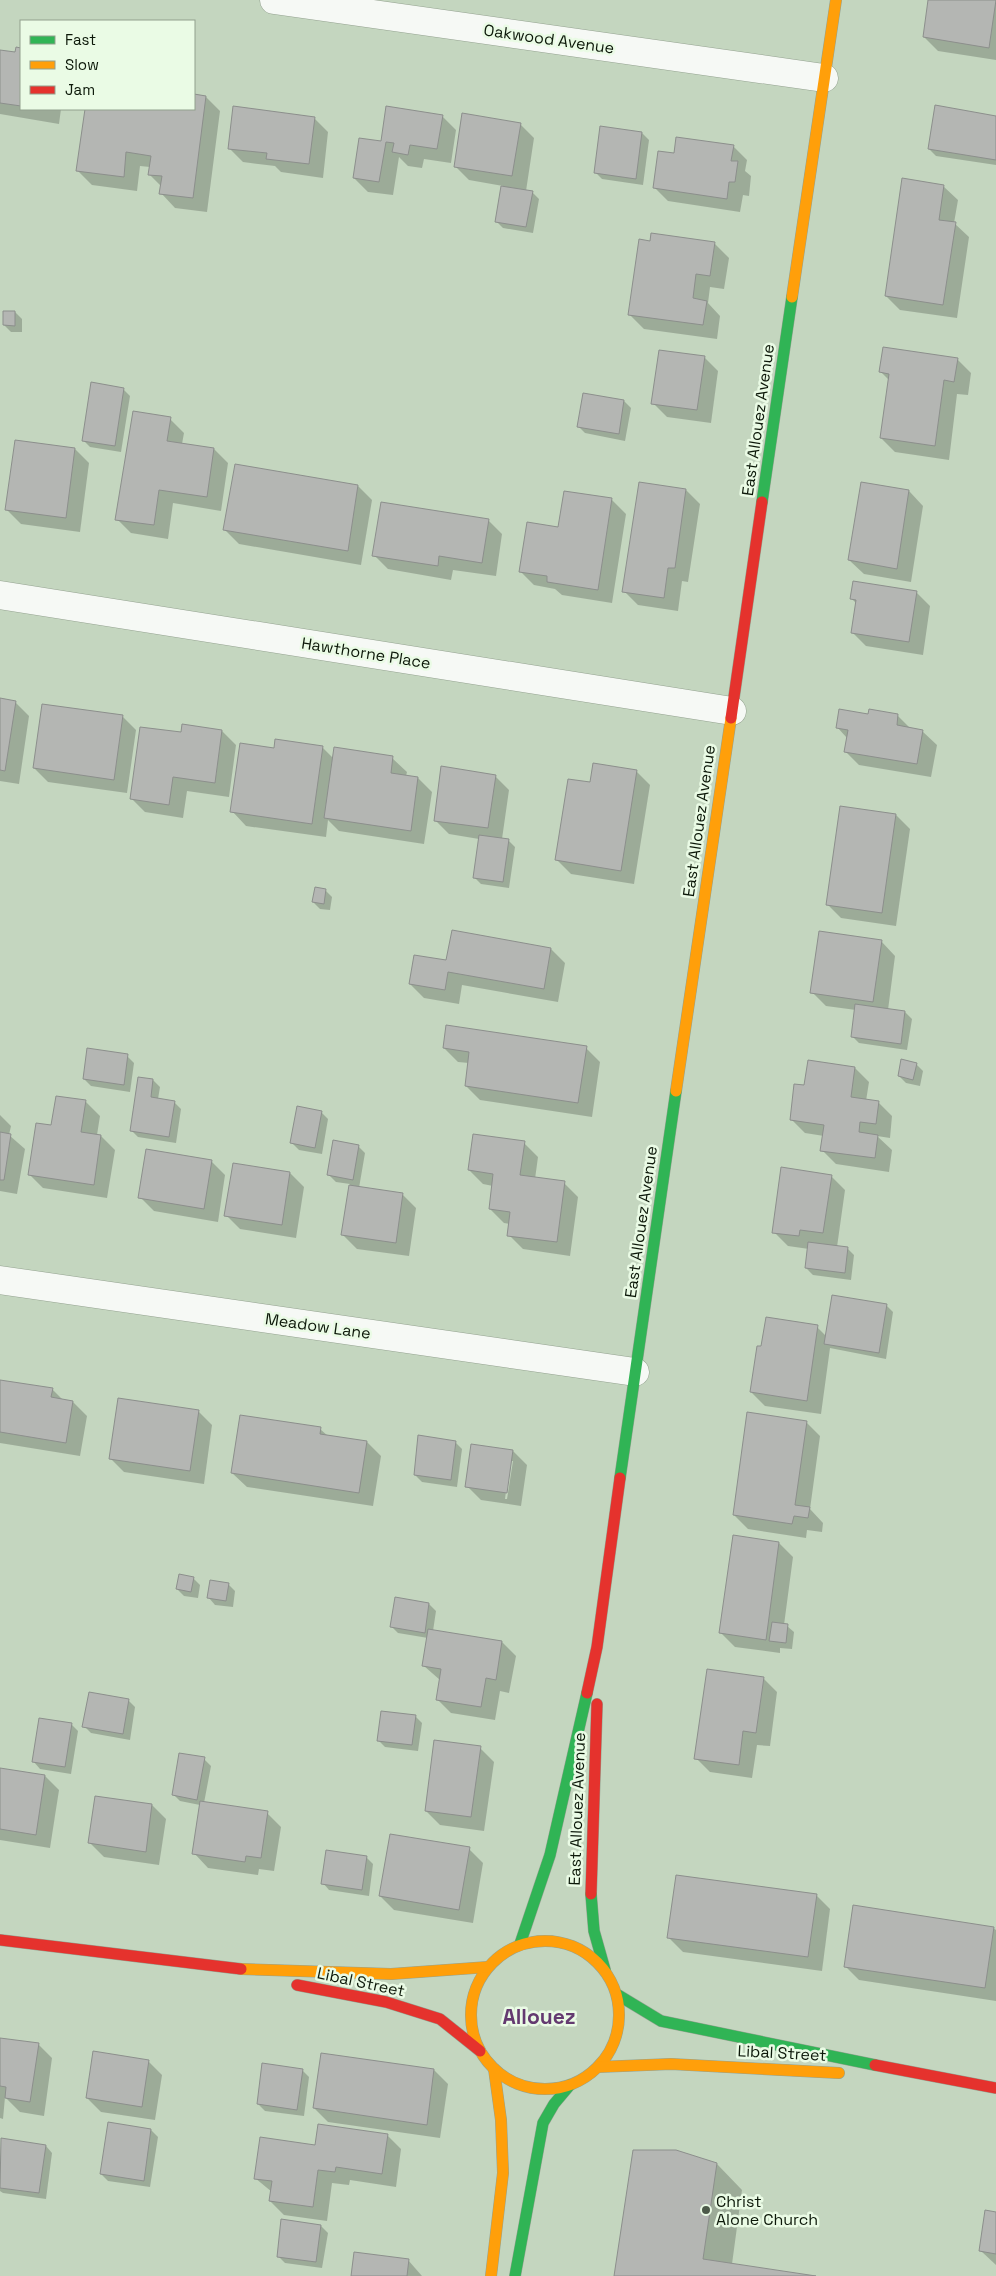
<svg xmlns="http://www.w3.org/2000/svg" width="996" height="2276" font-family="'Space Grotesk',sans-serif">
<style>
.shadow{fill:#0003;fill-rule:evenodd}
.building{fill:#b4b6b3;stroke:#8c8f8c}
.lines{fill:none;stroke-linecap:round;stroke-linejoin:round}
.street-casing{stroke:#94a290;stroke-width:29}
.fast-casing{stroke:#94a290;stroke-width:12}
.slow-casing{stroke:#94a290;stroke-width:12}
.jam-casing{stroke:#94a290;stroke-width:12}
.street{stroke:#f6f9f5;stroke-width:28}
.fast{stroke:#30b455;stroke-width:11}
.slow{stroke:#ff9f0a;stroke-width:11}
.jam{stroke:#e5322d;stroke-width:11}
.poi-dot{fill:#4c5a49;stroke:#eafbe5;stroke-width:2}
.labels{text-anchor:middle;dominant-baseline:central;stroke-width:5;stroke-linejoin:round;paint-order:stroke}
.street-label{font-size:16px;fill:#0c1809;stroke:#eafbe5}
.poi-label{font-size:16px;fill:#0c1809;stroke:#eafbe5;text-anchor:start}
.district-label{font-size:21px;font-weight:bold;fill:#643a70;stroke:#eafbe5}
</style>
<rect width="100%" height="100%" fill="#c4d6bf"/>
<g class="shadow">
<path d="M930,0H996V60L938,51L924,37Z"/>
<path d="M17,49H21V109H61L59,124L0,114V51L16,54Z"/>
<path d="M194,96L206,97L220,111L207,212L175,208L161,193L162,187L149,174L150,167L140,166L137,191L92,185L78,171L86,109H194Z"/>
<path d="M442,116L456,130L451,163L424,159L422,168L408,166L399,157L393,195L368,192L354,178L382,143Z"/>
<path d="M996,117V165L936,156L929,149Z"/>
<path d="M314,118L328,132L323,178L281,172L275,166L243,162L229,148Z"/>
<path d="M520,124L534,138L526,191L532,192L539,199L533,233L503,228L496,221L503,186L469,180L455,166Z"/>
<path d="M601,127L642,133L649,140L643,185L602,179L595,172Z"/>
<path d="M733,146L747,160L745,171L751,176L749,196L743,195L740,212L668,201L654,187L675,154Z"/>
<path d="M943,186L958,200L954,223L969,237L957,318L900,310L886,296Z"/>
<path d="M651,242L715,244L729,258L724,289L710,287L708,303L720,316L717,339L644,329L630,315Z"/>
<path d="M15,312L22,319V332H11L4,325Z"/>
<path d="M704,357L718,371L711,423L667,417L653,403Z"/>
<path d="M957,359L971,373L968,395L957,394L949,460L895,452L881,438L890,381L881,372Z"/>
<path d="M123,389L130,396L121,452L90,447L83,440Z"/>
<path d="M584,395L624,401L631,408L625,441L585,433L578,426Z"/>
<path d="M170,419L184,433L182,444L214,449L228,463L221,511L173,503L168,539L131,533L117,519Z"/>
<path d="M75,449L89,463L80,532L21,524L7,510Z"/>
<path d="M358,486L372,500L361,565L239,544L225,530Z"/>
<path d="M686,490L700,504L688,582L682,581L678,611L638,605L624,591Z"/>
<path d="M909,491L923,506L911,582L864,574L849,560Z"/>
<path d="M565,492L612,500L626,514L612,603L562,595L555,589L534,585L520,571L559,529Z"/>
<path d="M488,520L502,534L496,576L453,570L451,580L388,569L374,555Z"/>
<path d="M916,592L930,606L923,655L866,646L852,632L857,604L851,598Z"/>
<path d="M0,700L15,702L29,716L19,784L0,781Z"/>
<path d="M897,715L911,729L922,731L937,745L931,777L859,765L845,751L847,738L837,727L869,716Z"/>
<path d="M122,716L136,730L127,793L48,782L34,768Z"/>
<path d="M222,731L236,745L229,797L187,791L183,818L145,812L131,798L182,734Z"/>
<path d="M322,747L334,759L392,758L407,772L406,776L418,778L432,792L424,844L339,831L328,820L326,837L246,826L232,811Z"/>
<path d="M636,771L650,785L634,884L571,874L557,860L591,784Z"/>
<path d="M495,776L509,790L502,839L508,840L515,847L509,888L481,884L474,877L479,839L449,834L435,820Z"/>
<path d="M896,815L910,829L896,926L841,918L827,904Z"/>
<path d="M325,890L332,897L330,910L320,909L313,902Z"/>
<path d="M881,941L895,956L888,1010L905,1012L912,1019L907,1050L859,1043L852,1036L856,1010L826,1006L812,992Z"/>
<path d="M551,949L565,963L558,1002L462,985L459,1004L424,998L410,984L447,962Z"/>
<path d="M444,1048H586L600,1062L592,1117L480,1100L466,1086L469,1063L458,1062Z"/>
<path d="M127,1056L134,1063L130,1092L91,1086L84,1079Z"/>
<path d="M916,1064L923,1071L920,1086L906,1083L899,1076Z"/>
<path d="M855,1068L869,1082L866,1101L878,1102L892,1116L890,1138L877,1136L892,1150L889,1172L836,1164L822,1150L824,1136L805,1133L791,1119L806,1087Z"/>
<path d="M153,1080L160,1087L158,1099L174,1102L181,1109L176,1143L138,1137L131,1130Z"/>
<path d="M86,1102L100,1116L97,1135L101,1136L115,1150L107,1198L43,1188L29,1174L52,1126Z"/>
<path d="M321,1112L328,1119L322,1154L299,1150L292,1143Z"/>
<path d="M0,1115L11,1126L9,1135L25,1149L17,1194L0,1191Z"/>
<path d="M524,1143L538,1157L535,1179L564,1183L578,1197L570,1256L523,1249L509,1235L510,1224L504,1223L490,1209L493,1186L483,1184L469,1170Z"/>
<path d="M358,1146L365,1153L359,1188L402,1194L416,1208L409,1256L357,1249L343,1235L350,1184L336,1182L329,1175Z"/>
<path d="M211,1161L225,1175L218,1222L154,1211L140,1197Z"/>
<path d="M290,1173L304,1187L296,1238L240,1229L226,1215Z"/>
<path d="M831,1176L845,1190L837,1247L847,1248L854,1255L851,1280L813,1275L806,1268L809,1249L788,1246L774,1232Z"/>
<path d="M886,1305L893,1312L886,1359L830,1348L821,1414L765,1406L751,1392L817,1327L826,1336Z"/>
<path d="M0,1381L52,1389L63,1400L73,1402L87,1416L80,1456L0,1443Z"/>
<path d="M198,1411L212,1425L204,1484L124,1472L110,1458Z"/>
<path d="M806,1422L820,1436L810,1509L823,1523L822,1532L807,1530L806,1538L748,1529L734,1515Z"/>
<path d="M320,1429L328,1436L367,1442L381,1456L373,1506L247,1487L232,1473Z"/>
<path d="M455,1442L462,1449L457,1487L422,1482L415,1475Z"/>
<path d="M513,1451L527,1465L521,1506L481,1500L467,1486ZM510,1461H513L507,1499H505Z"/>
<path d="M779,1543L793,1557L784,1625L787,1626L794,1632L792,1649L780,1648V1653L735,1647L721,1633Z"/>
<path d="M193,1578L200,1585L198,1598L184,1596L177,1589Z"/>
<path d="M228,1584L235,1591L233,1607L215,1605L209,1598Z"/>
<path d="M396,1599L429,1604L436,1611L433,1631L502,1642L516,1656L509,1693L500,1691L495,1720L451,1713L437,1699L440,1680L424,1666L428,1638L398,1633L391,1626Z"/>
<path d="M763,1678L777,1692L770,1746L757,1745L752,1778L710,1772L696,1758Z"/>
<path d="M129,1701L135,1707L130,1740L91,1733L84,1726Z"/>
<path d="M415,1716L422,1723L418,1751L385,1747L378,1740Z"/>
<path d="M71,1724L78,1731L71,1774L40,1769L34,1762Z"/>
<path d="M480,1748L494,1762L484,1831L440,1825L426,1811Z"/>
<path d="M204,1759L211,1766L204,1803L267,1813L281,1827L274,1871L259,1869L258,1875L208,1868L194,1853L200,1805L180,1801L173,1794Z"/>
<path d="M0,1769L45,1776L59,1790L50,1848L0,1840Z"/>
<path d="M152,1805L166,1819L159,1865L104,1857L90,1843Z"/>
<path d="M469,1849L483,1863L473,1923L394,1910L380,1896Z"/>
<path d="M366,1857L373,1864L369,1896L329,1890L323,1883Z"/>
<path d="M816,1895L830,1909L822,1971L683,1952L669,1938Z"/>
<path d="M993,1928L996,1930V2001L859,1980L845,1966Z"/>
<path d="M0,2039L38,2044L52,2058L44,2116L20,2112L5,2097L3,2119L0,2118Z"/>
<path d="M148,2061L162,2075L155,2120L101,2112L87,2098Z"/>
<path d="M302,2070L309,2077L304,2116L265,2111L258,2104Z"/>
<path d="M434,2070L448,2084L440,2138L328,2122L314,2108Z"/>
<path d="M151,2130L158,2137L150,2187L108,2181L101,2174Z"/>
<path d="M387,2135L401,2149L396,2187L350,2180L349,2185L332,2183L327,2221L284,2215L270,2201L272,2192L255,2178L316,2146Z"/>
<path d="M2,2140L46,2146L52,2153L46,2199L3,2193L0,2191Z"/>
<path d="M717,2164L742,2190L732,2264L808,2276H616Z"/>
<path d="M996,2213V2265L981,2251Z"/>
<path d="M321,2226L328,2233L322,2268L285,2263L278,2256Z"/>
<path d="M408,2260L422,2276H352Z"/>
</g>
<g class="building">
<path d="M928,0H996L989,48L923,37Z"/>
<path d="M16,47L21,48V106L0,103V50L15,52Z"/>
<path d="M194,94L206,96L193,198L159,194L162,176L148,175L151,156L126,152L124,177L76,171L85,109H194Z"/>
<path d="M935,105L996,116V160L928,149Z"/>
<path d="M233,106L315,117L309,164L266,159L267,153L228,149Z"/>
<path d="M386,106L443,115L437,149L410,145L408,155L392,152L394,143L386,142L379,182L353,178L359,138L381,141Z"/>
<path d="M462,113L521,123L512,176L454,167Z"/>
<path d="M600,126L642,132L636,179L594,173Z"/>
<path d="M676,137L734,145L731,161H738L735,182H729L727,199L653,188L658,151L674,153Z"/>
<path d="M902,178L944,185L939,220L956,222L943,305L885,296Z"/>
<path d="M501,186L533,191L526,227L495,222Z"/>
<path d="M651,233L715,242L710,276L696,274L693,298L707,301L703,325L628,315L639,239L650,241Z"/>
<path d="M3,311H15V326L3,325Z"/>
<path d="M883,347L958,358L954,382L944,380L935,446L880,438L889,374L879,372Z"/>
<path d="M659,350L705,356L697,410L651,404Z"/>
<path d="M91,382L124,388L115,446L82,441Z"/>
<path d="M583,393L624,400L619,434L577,427Z"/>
<path d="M133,411L171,417L167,441L214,448L207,497L159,490L154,525L115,520Z"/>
<path d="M15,440L75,448L66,518L5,510Z"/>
<path d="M235,464L358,485L348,551L223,530Z"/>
<path d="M639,482L686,489L675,568H668L664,598L622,592Z"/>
<path d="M861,482L909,490L897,569L848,560Z"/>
<path d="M564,491L612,498L598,590L547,582V576L519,572L527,522L558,527Z"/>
<path d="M381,502L489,519L482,563L439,556L438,566L372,556Z"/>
<path d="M853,581L917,591L909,642L851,633L856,600L850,599Z"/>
<path d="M0,698L16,701L5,771L0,770Z"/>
<path d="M42,704L123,715L114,780L33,768Z"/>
<path d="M839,709L868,714L869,709L898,714L897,725L923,730L917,764L844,752L848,730L836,728Z"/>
<path d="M182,724L222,730L215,783L173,777L169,805L130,799L140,727L181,732Z"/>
<path d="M275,739L323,746L312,824L230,812L240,743L274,748Z"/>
<path d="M334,747L393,756L391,773L418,777L411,831L324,818Z"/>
<path d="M593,763L637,770L621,871L555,860L568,779L590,782Z"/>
<path d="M441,766L496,775L488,828L434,821Z"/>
<path d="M840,806L896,814L882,913L826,905Z"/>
<path d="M479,835L509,839L503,882L473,878Z"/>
<path d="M315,887L326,889L324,904L312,902Z"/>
<path d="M452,930L551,948L544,989L448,972L445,990L409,984L414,955L446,960Z"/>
<path d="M819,931L882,940L873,1002L810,993Z"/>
<path d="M855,1004L905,1011L901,1044L851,1037Z"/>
<path d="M446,1025L587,1046L578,1103L465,1086L469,1052L443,1048Z"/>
<path d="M87,1048L128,1054L124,1085L83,1079Z"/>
<path d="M901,1059L917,1063L913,1080L898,1076Z"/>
<path d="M808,1060L855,1067L851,1097L879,1101L876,1124L860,1122L859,1132L878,1135L875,1158L820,1151L824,1125L790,1120L794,1084L804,1085Z"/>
<path d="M138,1077L153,1079L151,1097L175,1101L169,1137L130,1131Z"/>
<path d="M56,1096L86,1100L81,1132L101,1135L94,1185L28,1175L36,1123L51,1125Z"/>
<path d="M297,1106L322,1111L315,1148L290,1143Z"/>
<path d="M0,1132L11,1134L4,1180H0Z"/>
<path d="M473,1134L525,1141L520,1175L565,1181L557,1242L507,1236L510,1212L489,1209L493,1174L468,1170Z"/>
<path d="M333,1140L359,1145L353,1180L327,1175Z"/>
<path d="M146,1149L212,1160L204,1209L138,1198Z"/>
<path d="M233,1163L290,1172L282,1225L224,1216Z"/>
<path d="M781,1167L832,1175L823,1233L800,1230L799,1236L772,1233Z"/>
<path d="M349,1185L403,1193L396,1243L341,1235Z"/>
<path d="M808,1242L848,1247L845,1273L805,1268Z"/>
<path d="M832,1295L887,1304L879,1353L824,1344Z"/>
<path d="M766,1317L818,1325L807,1401L750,1392L757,1346H761Z"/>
<path d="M0,1380L53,1388L51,1397L73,1401L66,1443L0,1432Z"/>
<path d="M118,1398L199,1410L190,1471L109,1459Z"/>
<path d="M747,1412L807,1421L795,1505L810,1507L808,1518L794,1516L792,1524L733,1515Z"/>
<path d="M240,1415L321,1427L320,1434L367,1441L359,1493L231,1473Z"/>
<path d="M418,1435L456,1441L451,1480L414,1475Z"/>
<path d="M471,1444L513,1450L507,1493L465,1487Z"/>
<path d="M733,1535L779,1542L766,1640L719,1633Z"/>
<path d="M179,1574L194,1577L191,1592L176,1589Z"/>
<path d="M210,1580L229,1583L226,1601L207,1598Z"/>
<path d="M395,1597L429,1603L425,1633L390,1627Z"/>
<path d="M772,1622L788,1624L786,1643L769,1641Z"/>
<path d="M428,1629L502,1641L496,1680L486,1678L481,1707L436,1700L441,1669L422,1666Z"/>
<path d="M707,1669L764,1677L756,1733L743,1731L739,1765L694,1759Z"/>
<path d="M89,1692L129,1699L123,1734L82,1727Z"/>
<path d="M381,1711L416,1715L412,1745L377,1741Z"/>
<path d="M39,1718L72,1723L65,1767L32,1762Z"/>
<path d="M434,1740L481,1746L471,1817L425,1811Z"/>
<path d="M179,1753L205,1757L197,1800L172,1795Z"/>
<path d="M0,1768L45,1775L36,1835L0,1829Z"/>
<path d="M95,1796L152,1804L146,1852L88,1843Z"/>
<path d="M200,1801L268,1811L261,1858L246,1856L245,1862L192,1854Z"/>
<path d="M390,1834L470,1847L459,1910L379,1896Z"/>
<path d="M326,1850L367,1856L362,1890L321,1884Z"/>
<path d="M676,1875L817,1894L808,1957L667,1938Z"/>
<path d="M853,1905L994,1927L985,1988L844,1967Z"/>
<path d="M0,2038L39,2043L30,2102L5,2098L6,2087L0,2086Z"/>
<path d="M93,2051L149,2060L142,2107L86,2098Z"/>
<path d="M321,2053L434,2069L427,2125L313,2108Z"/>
<path d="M262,2063L303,2069L297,2110L257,2104Z"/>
<path d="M108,2122L151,2129L144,2181L100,2174Z"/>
<path d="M318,2124L388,2134L382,2174L336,2167L335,2172L318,2170L313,2207L269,2201L272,2181L254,2179L260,2137L315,2145Z"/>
<path d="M1,2138L46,2145L39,2193L0,2188Z"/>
<path d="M633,2150H676L717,2163L703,2259L816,2276H614Z"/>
<path d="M985,2210L996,2212V2254L979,2251Z"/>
<path d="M281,2219L321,2225L316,2262L277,2257Z"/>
<path d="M354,2252L409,2259L407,2276H351Z"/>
</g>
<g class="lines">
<defs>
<g id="street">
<path d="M274,0L824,78"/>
<path d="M0,595L732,711"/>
<path d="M0,1280L635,1372"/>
</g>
<g id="fast">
<path d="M762,502L792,297"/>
<path d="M620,1478L676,1091"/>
<path d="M591,1894L594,1931L605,1970"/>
<path d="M520,1944L550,1855L587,1693"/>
<path d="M618,1995L661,2021L875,2065"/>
<path d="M515,2276L543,2123L554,2104L570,2085"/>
</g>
<g id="slow">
<path d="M792,297L836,0"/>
<path d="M676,1091L731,718"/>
<circle cx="545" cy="2015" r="74"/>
<path d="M241,1969L391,1974L488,1967"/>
<path d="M598,2067L671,2064L839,2073"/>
<path d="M491,2276L503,2173L501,2120L494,2069"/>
</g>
<g id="jam">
<path d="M731,718L762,502"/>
<path d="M587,1693L597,1647L620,1478"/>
<path d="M591,1894L597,1704"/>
<path d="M0,1940L241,1969"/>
<path d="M297,1985L386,2002L440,2019L480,2051"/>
<path d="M875,2065L996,2088"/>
</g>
</defs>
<use href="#street" class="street-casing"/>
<use href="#fast" class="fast-casing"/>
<use href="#slow" class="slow-casing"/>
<use href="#jam" class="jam-casing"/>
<use href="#street" class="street"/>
<use href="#fast" class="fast"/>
<use href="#slow" class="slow"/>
<use href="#jam" class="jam"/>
</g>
<circle class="poi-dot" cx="706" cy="2210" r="5"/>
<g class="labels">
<g class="street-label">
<text transform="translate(549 39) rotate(8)">Oakwood Avenue</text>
<text transform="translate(758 420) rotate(-82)">East Allouez Avenue</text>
<text transform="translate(366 653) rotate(9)">Hawthorne Place</text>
<text transform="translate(699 821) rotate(-82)">East Allouez Avenue</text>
<text transform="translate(641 1222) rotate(-82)">East Allouez Avenue</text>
<text transform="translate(318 1326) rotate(8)">Meadow Lane</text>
<text transform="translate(577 1809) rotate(-88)">East Allouez Avenue</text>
<text transform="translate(361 1982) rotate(12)">Libal Street</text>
<text transform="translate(782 2053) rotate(3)">Libal Street</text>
</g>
<g class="poi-label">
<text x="716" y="2201">Christ<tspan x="716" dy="18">Alone Church</tspan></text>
</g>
<g class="district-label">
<text x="539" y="2016">Allouez</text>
</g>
</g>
<rect x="20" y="20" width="175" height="90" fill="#eafbe5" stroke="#91a08d"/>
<rect x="30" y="36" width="25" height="8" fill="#30b455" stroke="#91a08d"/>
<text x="65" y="45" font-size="15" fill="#0c1809">Fast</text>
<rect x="30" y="61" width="25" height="8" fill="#ff9f0a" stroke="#91a08d"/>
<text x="65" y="70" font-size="15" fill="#0c1809">Slow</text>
<rect x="30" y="86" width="25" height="8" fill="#e5322d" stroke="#91a08d"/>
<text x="65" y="95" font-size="15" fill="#0c1809">Jam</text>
</svg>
